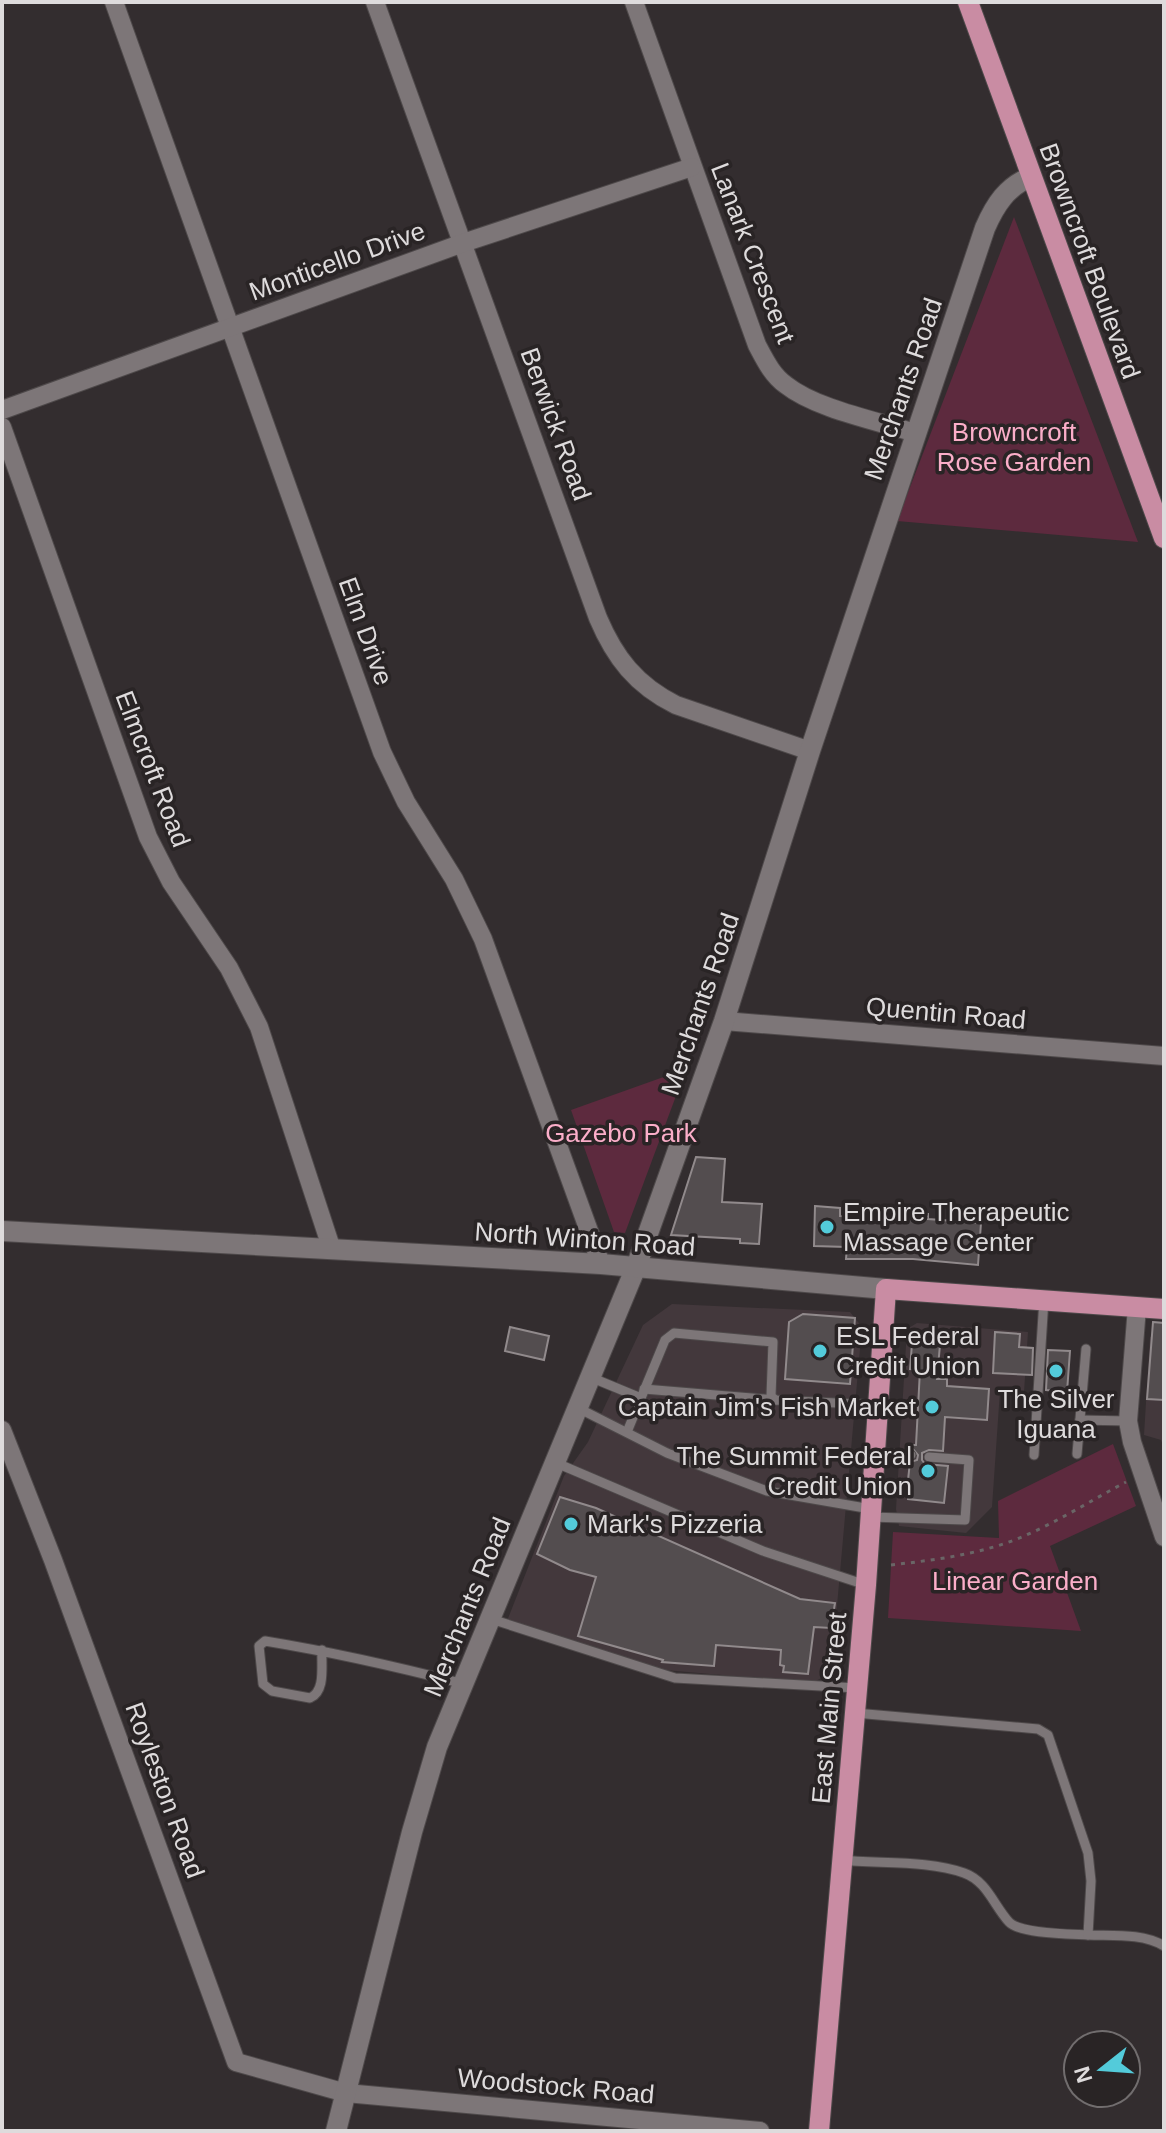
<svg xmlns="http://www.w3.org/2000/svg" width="1166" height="2133" font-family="Helvetica,sans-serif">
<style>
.built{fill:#43383c}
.green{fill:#5d2a3e}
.building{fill:#534d4f;stroke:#918a8c;stroke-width:2}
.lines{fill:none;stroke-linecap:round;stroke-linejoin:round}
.service-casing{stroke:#4e494a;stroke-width:11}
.minor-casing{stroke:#4e494a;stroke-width:20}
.tertiary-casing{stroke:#4e494a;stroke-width:22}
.secondary-casing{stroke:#4e494a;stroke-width:22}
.primary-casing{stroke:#4e494a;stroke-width:22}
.path{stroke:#6a6566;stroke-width:3;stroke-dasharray:4 6;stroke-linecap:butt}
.service{stroke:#7d7678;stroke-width:9}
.minor{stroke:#7d7678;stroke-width:18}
.tertiary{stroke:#7d7678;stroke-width:20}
.secondary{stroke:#7d7678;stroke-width:20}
.primary{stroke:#c98ca3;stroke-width:20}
.poi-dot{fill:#53cbda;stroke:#292425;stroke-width:3}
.labels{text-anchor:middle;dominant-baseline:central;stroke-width:7;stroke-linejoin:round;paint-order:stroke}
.street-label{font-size:26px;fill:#dedbdc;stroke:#292425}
.park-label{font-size:26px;fill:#fbaec9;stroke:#292425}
.poi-label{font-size:26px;fill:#dedbdc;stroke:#292425;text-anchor:start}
</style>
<rect width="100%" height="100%" fill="#332d2f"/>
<g class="built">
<path d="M672,1304L850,1312L862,1327L831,1673L812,1683L665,1670L507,1621L564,1476L588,1442L643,1325Z"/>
<path d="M917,1323L1028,1332L1024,1392L1000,1391L992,1507L966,1533L899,1526L896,1509L907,1329Z"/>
<path d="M1159,1335L1164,1336V1448L1161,1440L1144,1435L1150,1337Z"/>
</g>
<g class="green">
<path d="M1014,217L1138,542L897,521Z"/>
<path d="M686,1069L625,1233L614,1232L571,1110Z"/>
<path d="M1113,1444L1136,1506L1050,1546L1081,1631L888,1618L893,1532L999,1538L998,1501Z"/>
</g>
<g class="building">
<path d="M696,1157L725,1159L722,1202L762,1204L759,1244L740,1243V1239L671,1235Z"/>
<path d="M815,1206L840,1208V1216L887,1218V1211L928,1214V1219L981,1223L978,1265L913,1259H846L847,1247L814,1246Z"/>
<path d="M803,1314L855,1318L850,1384L785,1379L789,1322Z"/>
<path d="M1153,1322L1164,1323V1400L1147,1399Z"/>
<path d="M510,1327L549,1336L544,1360L505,1351Z"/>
<path d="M913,1331L941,1333L937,1379H947V1386L989,1389L987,1420L945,1417L943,1451L929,1450L922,1453V1460L925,1464L948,1466L944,1503L908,1499V1494L900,1493L902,1479L908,1480L910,1462L917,1460L918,1455L912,1448V1445H916L920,1370L910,1369Z"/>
<path d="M995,1332L1020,1334L1019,1347L1033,1348L1032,1375L993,1373Z"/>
<path d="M1048,1350L1070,1351L1067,1392L1046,1390Z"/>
<path d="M560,1497L596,1508L800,1599L835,1603L831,1628L814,1627L808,1674L783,1672L784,1666L780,1665L781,1650L716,1645L714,1666L662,1662L663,1660L578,1636L596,1577L570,1570L537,1554Z"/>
</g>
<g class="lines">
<defs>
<g id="service">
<path d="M590,1377L641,1398L627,1432"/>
<path d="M644,1389L776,1400"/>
<path d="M641,1398L665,1340L674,1333L773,1342L771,1396L775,1400L878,1405"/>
<path d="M578,1408L667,1453L767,1491L871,1509"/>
<path d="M1080,1420L1128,1421"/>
<path d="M875,1452L911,1455"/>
<path d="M1077,1454L1086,1349"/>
<path d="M1034,1455L1044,1299"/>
<path d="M554,1462L763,1551L866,1585"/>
<path d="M870,1517L965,1520L969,1460L929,1457"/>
<path d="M491,1619L675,1678L857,1688"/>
<path d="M322,1650C321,1666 326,1691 310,1698L272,1691L263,1684L259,1646L265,1641C332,1652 398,1667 464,1684"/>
<path d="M841,1860C879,1864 929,1860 964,1873C987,1881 994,1906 1009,1922C1020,1934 1070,1934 1088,1935L1091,1881L1088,1853L1048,1735L1038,1729L855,1713"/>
<path d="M1088,1935C1112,1936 1143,1933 1164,1946"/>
</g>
<g id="minor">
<path d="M114,2L382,752L406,802L454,879L483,939L601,1264"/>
<path d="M375,2L598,618C615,658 636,685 676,705L810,751"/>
<path d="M634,2L757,345C765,360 772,375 786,385C816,409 878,421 915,433"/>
<path d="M2,410L463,243L692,167"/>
<path d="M2,427L148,837L171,882L229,968L259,1027L332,1250"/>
<path d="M724,1021L1164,1056"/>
<path d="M1137,1307L1128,1421L1132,1442L1164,1537"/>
<path d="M2,1430L53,1560L236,2062L346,2093L760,2131"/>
</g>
<path id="tertiary" d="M336,2131L412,1832L437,1747L636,1267L724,1021L810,751L985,228C995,205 1007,186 1031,177"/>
<path id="secondary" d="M2,1231L601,1264L886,1289"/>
<g id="primary">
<path d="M968,2L1164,538"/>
<path d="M819,2131L866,1585L886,1289L1164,1309"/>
</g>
</defs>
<use href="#service" class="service-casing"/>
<use href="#minor" class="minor-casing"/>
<use href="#tertiary" class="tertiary-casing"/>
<use href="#secondary" class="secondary-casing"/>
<use href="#primary" class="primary-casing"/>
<path class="path" d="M891,1565C934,1560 976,1555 1017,1539C1054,1524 1090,1501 1126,1482"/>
<use href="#service" class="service"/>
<use href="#minor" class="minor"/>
<use href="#tertiary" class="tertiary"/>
<use href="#secondary" class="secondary"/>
<use href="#primary" class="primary"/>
</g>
<g class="poi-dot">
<circle cx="827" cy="1227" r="8"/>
<circle cx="820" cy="1351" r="8"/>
<circle cx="1056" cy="1371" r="8"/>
<circle cx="932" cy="1407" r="8"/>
<circle cx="928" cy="1471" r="8"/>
<circle cx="571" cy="1524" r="8"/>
</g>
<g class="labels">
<g class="street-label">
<text transform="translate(753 253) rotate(69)">Lanark Crescent</text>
<text transform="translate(337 261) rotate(-20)">Monticello Drive</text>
<text transform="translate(1090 261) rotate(70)">Browncroft Boulevard</text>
<text transform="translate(903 389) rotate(-71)">Merchants Road</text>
<text transform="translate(556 424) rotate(70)">Berwick Road</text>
<text transform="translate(366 631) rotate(70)">Elm Drive</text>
<text transform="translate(153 769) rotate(69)">Elmcroft Road</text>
<text transform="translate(700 1004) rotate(-71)">Merchants Road</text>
<text transform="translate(946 1013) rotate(5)">Quentin Road</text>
<text transform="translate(585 1239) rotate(4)">North Winton Road</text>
<text transform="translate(467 1607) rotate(-68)">Merchants Road</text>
<text transform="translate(829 1708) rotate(-85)">East Main Street</text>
<text transform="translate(165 1790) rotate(70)">Royleston Road</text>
<text transform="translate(556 2086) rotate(5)">Woodstock Road</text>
</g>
<g class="park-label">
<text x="1014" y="432">Browncroft<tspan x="1014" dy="30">Rose Garden</tspan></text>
<text x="621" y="1133">Gazebo Park</text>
<text x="1015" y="1581">Linear Garden</text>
</g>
<g class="poi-label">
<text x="843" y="1212">Empire Therapeutic<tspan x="843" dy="30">Massage Center</tspan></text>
<text x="836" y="1336">ESL Federal<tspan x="836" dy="30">Credit Union</tspan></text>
<text x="1056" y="1399" text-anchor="middle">The Silver<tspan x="1056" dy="30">Iguana</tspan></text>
<text x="916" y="1407" text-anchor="end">Captain Jim's Fish Market</text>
<text x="912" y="1456" text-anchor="end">The Summit Federal<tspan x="912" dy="30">Credit Union</tspan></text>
<text x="587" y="1524">Mark's Pizzeria</text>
</g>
</g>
<rect width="1166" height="2133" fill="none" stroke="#dedbdc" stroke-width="8"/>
<g transform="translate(1102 2069) rotate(253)"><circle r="38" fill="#292425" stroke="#716d6e" stroke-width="2"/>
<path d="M0-6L14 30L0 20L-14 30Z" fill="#53cbda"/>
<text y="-12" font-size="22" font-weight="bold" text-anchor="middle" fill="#dedbdc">N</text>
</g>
</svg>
